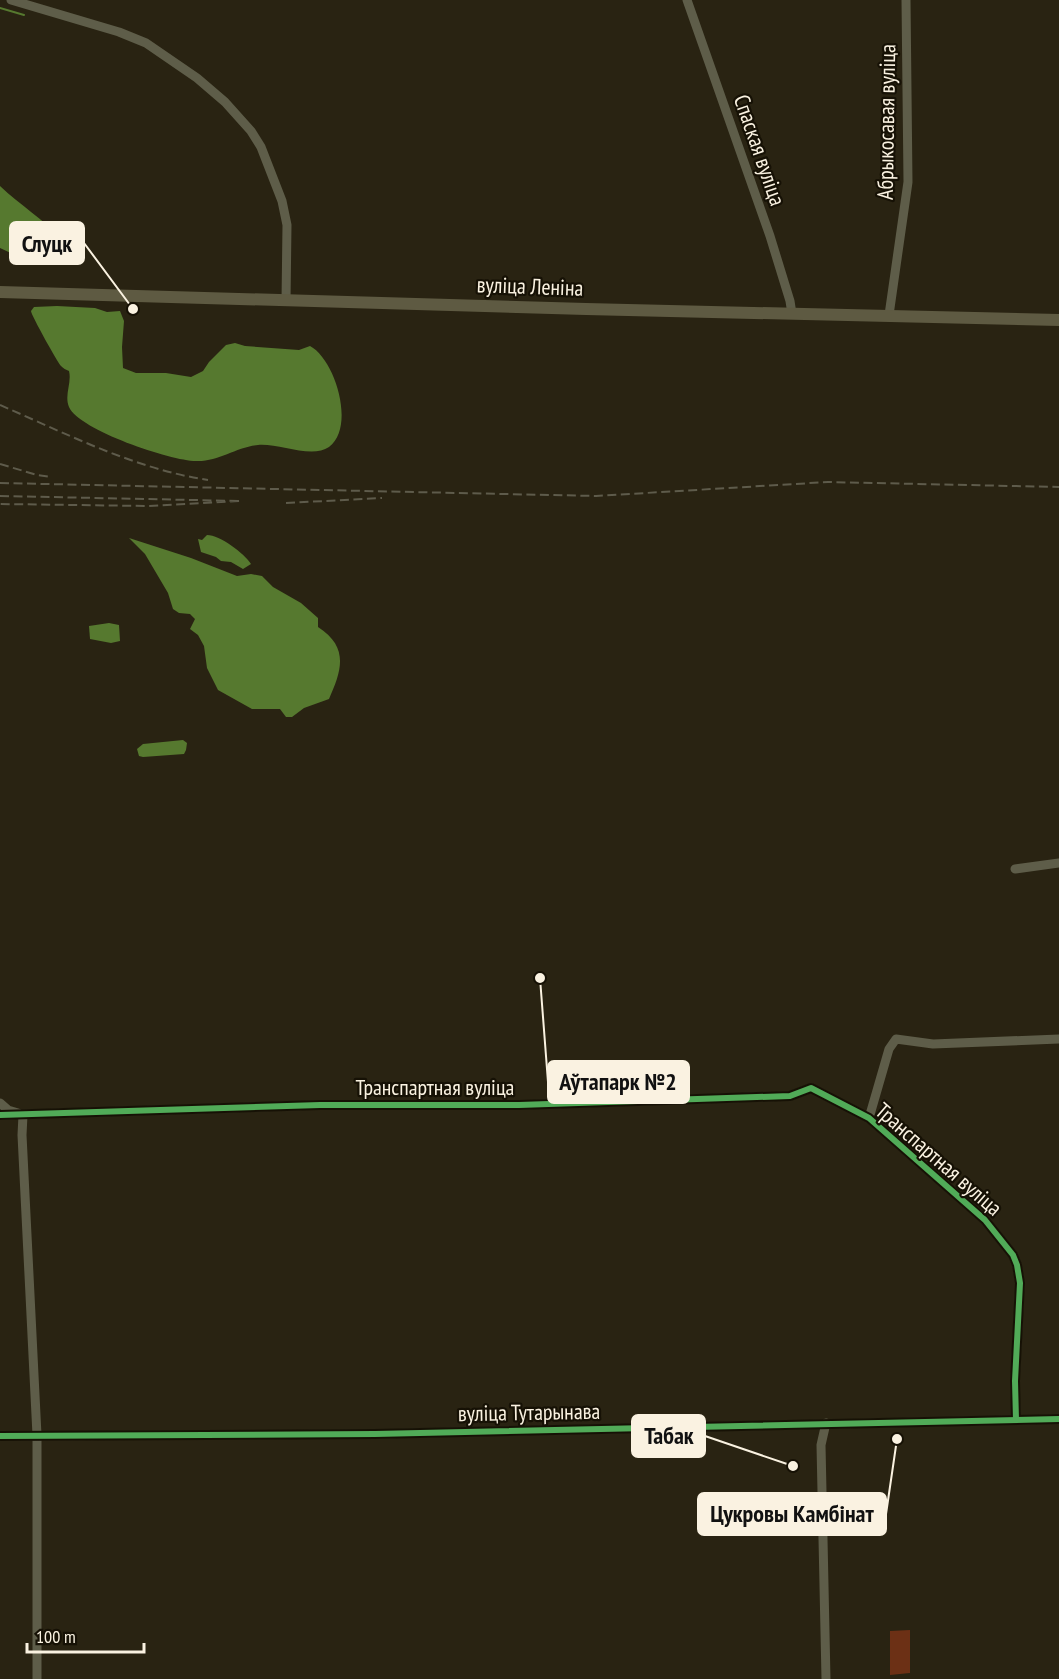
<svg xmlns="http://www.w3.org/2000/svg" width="1059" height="1679" font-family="'PT Sans Narrow',sans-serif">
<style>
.green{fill:#6c3015}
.water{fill:#56792f}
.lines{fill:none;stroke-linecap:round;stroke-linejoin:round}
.stream{stroke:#56792f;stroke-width:2}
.minor{stroke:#5e5d49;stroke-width:9}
.major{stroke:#5e5a42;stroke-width:12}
.rail{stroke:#5e5b4b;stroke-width:2;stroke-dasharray:9 4.5;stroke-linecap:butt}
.cycleway-casing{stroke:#161105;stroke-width:10}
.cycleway{stroke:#51ab58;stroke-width:6}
.labels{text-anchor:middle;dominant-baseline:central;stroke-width:4.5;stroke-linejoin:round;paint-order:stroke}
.street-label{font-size:22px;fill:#faf2e1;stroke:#161105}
.leader{fill:none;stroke:#faf2e1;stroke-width:2}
.callout-dot{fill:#faf2e1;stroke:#161105;stroke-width:2}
.callout{fill:#faf2e1;stroke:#faf2e1;stroke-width:2}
.callout-label{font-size:24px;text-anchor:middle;font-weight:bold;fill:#111}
</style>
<rect width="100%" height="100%" fill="#292312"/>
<path class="green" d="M910,1630V1673L890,1675V1631Z"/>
<g class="water">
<path d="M0,186C20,205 43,219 62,239L59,248L53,254L15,255L0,248Z"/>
<path d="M57,306L95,308L107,312L120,311L124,321L122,347L123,368L136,373H166L191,377L203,371L209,362L226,345L235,343L245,346L299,350L310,346C335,359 356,427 329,447C312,459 278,443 258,445C236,447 218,462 196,461C171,461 79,430 69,407C64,395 72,383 69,371C66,370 63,368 61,366C58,363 31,315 31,311L34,307Z"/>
<path d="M207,535C220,535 244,553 251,564L243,569L231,562L221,561L216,557L201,552L198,539L202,540Z"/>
<path d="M129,538L191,558L237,576L251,574L262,576L273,587L301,603L318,618V627C349,647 342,670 329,699L304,708L292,717H286L280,709H252L218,690L207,668L204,646L198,635L190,629L195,619L190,614L179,613L173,609L168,593L145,554Z"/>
<path d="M109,623L119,625L120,641L111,643L90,639L89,626Z"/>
<path d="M183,740L187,743L186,750L184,754L143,757L139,756L137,749L143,744Z"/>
</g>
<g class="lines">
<path class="stream" d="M0,8L24,15"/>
<g class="minor">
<path d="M11,0L119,32L146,43L197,78L225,102L251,131L261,147L282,201L287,225L286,301"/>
<path d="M687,0L770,236L790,301L792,314"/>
<path d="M889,315L908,182L906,0"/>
<path d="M1015,869L1059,863"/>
<path d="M0,1103L8,1110L18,1113"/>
<path d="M0,1115L320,1105H519L790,1096L811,1088L869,1118L985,1220L1013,1255L1017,1265L1020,1283L1015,1381L1016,1420"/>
<path d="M23,1115L22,1135L37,1435V1679"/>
<path d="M869,1118L889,1049L896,1039L933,1044L1059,1039"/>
<path d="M826,1423L821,1445L826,1679"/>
<path d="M0,1436L375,1434L1059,1419"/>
</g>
<path class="major" d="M0,292L586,309L1059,320"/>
<g class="rail">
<path d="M0,405C67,434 135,469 208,480"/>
<path d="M0,464L37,475L52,477"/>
<path d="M0,483L596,496L828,482L1059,487"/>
<path d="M0,496L241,501L148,506L0,504"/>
<path d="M286,503L382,498"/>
</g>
<defs>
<g id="cycleway">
<path d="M0,1115L320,1105H519L790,1096L811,1088L869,1118L985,1220L1013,1255L1017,1265L1020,1283L1015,1381L1016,1420"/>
<path d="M0,1436L375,1434L1059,1419"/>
</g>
</defs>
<use href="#cycleway" class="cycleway-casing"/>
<use href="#cycleway" class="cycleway"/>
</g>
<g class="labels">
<g class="street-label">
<text transform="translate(886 122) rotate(-89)">Абрыкосавая вуліца</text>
<text transform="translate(760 150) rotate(71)">Спаская вуліца</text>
<text transform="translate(530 286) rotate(2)">вуліца Леніна</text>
<text x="435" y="1087">Транспартная вуліца</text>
<text transform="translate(939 1159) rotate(41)">Транспартная вуліца</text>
<text transform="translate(529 1412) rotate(-1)">вуліца Тутарынава</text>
</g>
</g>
<path class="leader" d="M133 309L84 243M540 978L548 1082M793 1466L705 1436M897 1439L886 1514"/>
<g class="callout-dot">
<circle cx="133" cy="309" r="6"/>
<circle cx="540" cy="978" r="6"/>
<circle cx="793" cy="1466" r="6"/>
<circle cx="897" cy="1439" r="6"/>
</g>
<g class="callout">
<rect x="10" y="222" width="74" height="42" rx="6"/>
<rect x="548" y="1061" width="141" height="42" rx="6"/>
<rect x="632" y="1415" width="73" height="42" rx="6"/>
<rect x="698" y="1493" width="188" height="42" rx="6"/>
</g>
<g class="callout-label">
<text x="47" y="252">Слуцк</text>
<text x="618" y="1090">Аўтапарк №2</text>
<text x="669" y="1444">Табак</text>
<text x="792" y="1522">Цукровы Камбінат</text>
</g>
<path d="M27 1643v9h117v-9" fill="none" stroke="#faf2e1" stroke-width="3"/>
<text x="36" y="1643" font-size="18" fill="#faf2e1" stroke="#161105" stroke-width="4.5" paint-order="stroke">100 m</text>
</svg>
